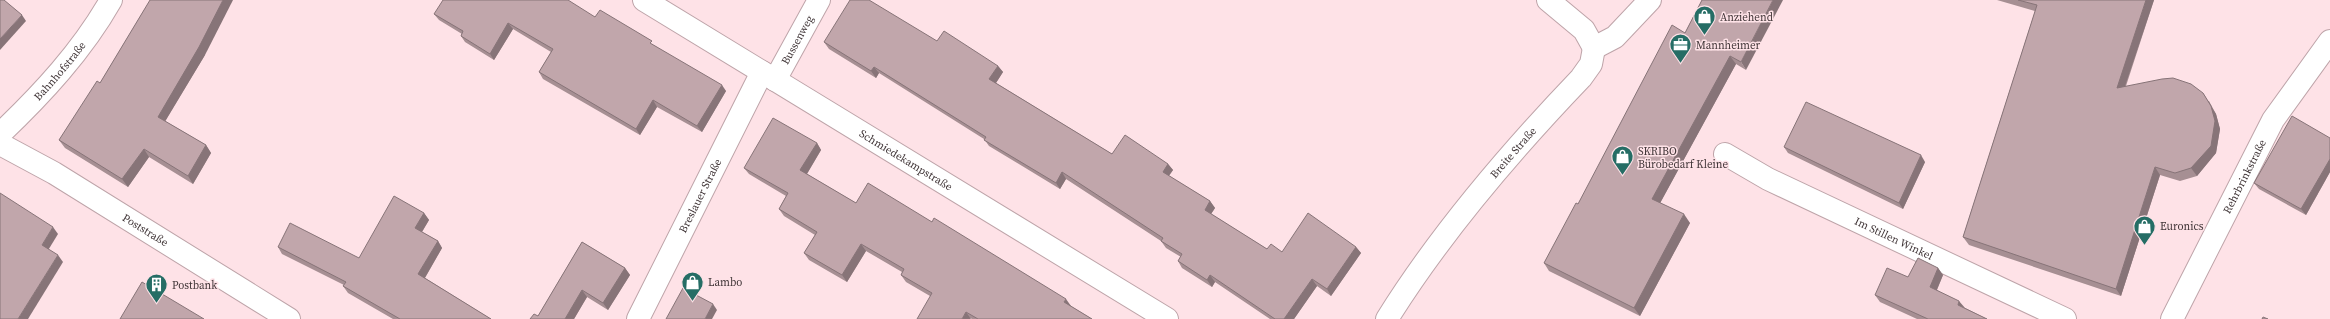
<svg xmlns="http://www.w3.org/2000/svg" width="2330" height="319" font-family="'Source Serif 4',serif">
<style>
.lines{fill:none;stroke-linecap:round;stroke-linejoin:round}
.minor-casing{stroke:#bea4a9;stroke-width:24}
.major-casing{stroke:#bea4a9;stroke-width:24}
.minor{stroke:#fff;stroke-width:22}
.major{stroke:#fff;stroke-width:22}
.wall{fill:#a68f93}
.shaded-wall{fill:#877478}
.building{fill:#c1a6ab;stroke:#877478}
.labels{text-anchor:middle;dominant-baseline:central;stroke-width:3;stroke-linejoin:round;paint-order:stroke}
.poi-label{font-size:11px;fill:#403537;stroke:#fee2e7;text-anchor:start}
.street-label{font-size:11px;fill:#403537;stroke:#fee2e7}
</style>
<rect width="100%" height="100%" fill="#fee2e7"/>
<g class="lines">
<defs>
<g id="minor">
<path id="s1" d="M644,0L1167,319"/>
<path d="M1548,0L1584,30L1594,48"/>
<path d="M1594,48L1615,37L1650,0"/>
<path id="s2" d="M775,80L819,0"/>
<path id="s3" d="M0,134C42,94 82,51 111,0"/>
<path id="s4" d="M1725,154L1768,179L2065,319"/>
<path id="s5" d="M638,319L762,72"/>
<path id="s6" d="M1387,319C1440,234 1512,150 1581,78L1591,64L1594,48"/>
<path id="s7" d="M2172,319L2273,120L2330,41"/>
</g>
<g id="major">
<path id="s8" d="M0,144L54,173L289,319"/>
</g>
</defs>
<use href="#minor" class="minor-casing"/>
<use href="#major" class="major-casing"/>
<use href="#minor" class="minor"/>
<use href="#major" class="major"/>
</g>
<g class="wall">
<path d="M1702,0L1746,70L1736,64L1660,203L1690,223L1640,316L1549,271L1544,263L1578,204L1685,33Z"/>
<path d="M1997,0H2154L2126,86L2209,101L2216,114L2220,129L2216,153L2197,176L2180,181L2160,175L2121,296L1969,245L1963,237L2035,11Z"/>
<path d="M146,7L205,55L165,121L206,145L211,153L193,184L149,157L128,187L65,148L59,140L100,83Z"/>
<path d="M434,14L595,17L655,46L726,91L702,132L657,107L640,135L543,79L539,72L551,52L513,29L494,60L465,42L461,36L462,34L439,20Z"/>
<path d="M937,41L998,66L1003,72L996,83L1112,154L1168,164L1173,170L1169,176L1210,201L1215,208L1211,214L1267,249L1282,252L1356,247L1361,253L1331,296L1317,286L1294,319H1270L1215,282L1212,287L1182,268L1178,261L1181,257L1166,248L1161,241L1066,179L1060,189L989,146L984,139L879,73L876,78L829,49L824,42Z"/>
<path d="M2330,138V172L2306,215L2259,189L2254,183Z"/>
<path d="M817,143L821,150L807,174L856,203L1071,306L1092,319H972L930,296L906,282L901,275L902,272L866,251L847,282L809,260L804,253L815,235L784,216L779,209L786,196L749,174L744,168Z"/>
<path d="M1784,147L1925,162L1903,209L1788,153Z"/>
<path d="M424,213L429,220L422,232L438,241L442,248L425,278L491,319H393L348,293L343,286L344,285L282,254L278,247L359,258Z"/>
<path d="M582,242L625,268L630,275L608,310L587,297L574,319H530L538,316Z"/>
<path d="M1938,268L1943,275L1937,290L1965,308L1987,319H1917L1880,302L1875,295L1908,277Z"/>
</g>
<g class="shaded-wall">
<path d="M223,0H233L205,55L163,125L158,117Z"/>
<path d="M1773,0H1783L1746,70L1741,62Z"/>
<path d="M2146,0H2154L2122,95L2117,88Z"/>
<path d="M22,15L26,21L0,50V39Z"/>
<path d="M508,23L513,29L494,60L490,54Z"/>
<path d="M1730,56L1736,64L1658,207L1652,199Z"/>
<path d="M998,66L1003,72L994,86L989,79Z"/>
<path d="M874,67L879,73L876,78L871,71Z"/>
<path d="M722,85L726,91L702,132L697,126Z"/>
<path d="M2203,93L2216,114L2220,129L2216,153L2197,176L2191,168Z"/>
<path d="M653,100L657,107L640,135L636,129Z"/>
<path d="M817,143L821,150L805,177L800,170Z"/>
<path d="M206,145L211,153L193,184L188,176Z"/>
<path d="M144,149L149,157L128,187L122,179Z"/>
<path d="M1921,155L1925,162L1903,209L1899,203Z"/>
<path d="M2330,159V172L2306,215L2301,209Z"/>
<path d="M1168,164L1173,170L1167,178L1163,172Z"/>
<path d="M2155,167L2160,175L2121,296L2116,289Z"/>
<path d="M1062,172L1066,179L1060,189L1056,183Z"/>
<path d="M1210,201L1215,208L1209,217L1205,210Z"/>
<path d="M424,213L429,220L420,235L415,228Z"/>
<path d="M1684,214L1690,223L1640,316L1634,308Z"/>
<path d="M53,227L58,234L47,252L42,245Z"/>
<path d="M438,241L442,248L423,281L418,274Z"/>
<path d="M861,244L866,251L847,282L842,275Z"/>
<path d="M1356,247L1361,253L1331,296L1327,289Z"/>
<path d="M58,255L63,262L28,319H18Z"/>
<path d="M625,268L630,275L608,310L603,303Z"/>
<path d="M1938,268L1943,275L1935,294L1930,287Z"/>
<path d="M1210,275L1215,282L1212,287L1207,280Z"/>
<path d="M1312,279L1317,286L1294,319H1284Z"/>
<path d="M582,290L587,297L574,319H565Z"/>
<path d="M1066,299L1071,306L1069,309L1064,302Z"/>
<path d="M1959,301L1965,308L1958,305Z"/>
<path d="M713,304L717,310L712,319H705Z"/>
<path d="M966,312L971,319H962Z"/>
</g>
<g class="building">
<path d="M0,0H4L22,15L0,39Z"/>
<path d="M150,0H223L199,47L158,117L206,145L188,176L144,149L122,179L59,140L97,81L100,83Z"/>
<path d="M443,0H568L595,17L600,10L652,41L650,43L722,85L697,126L653,100L636,129L539,72L553,49L508,23L490,54L461,36L463,31L434,14Z"/>
<path d="M850,0H869L937,41L944,31L998,66L989,79L1112,154L1125,135L1168,164L1163,172L1210,201L1205,210L1267,249L1271,244L1282,252L1308,213L1356,247L1327,289L1312,279L1284,319H1275L1210,275L1207,280L1178,261L1182,254L1161,241L1163,238L1062,172L1056,183L984,140L986,137L874,67L871,71L824,42Z"/>
<path d="M1702,0H1773L1741,62L1730,56L1652,199L1684,214L1634,308L1544,263L1576,203L1578,204L1672,25L1685,33Z"/>
<path d="M2018,0H2146L2117,88L2162,79L2173,78L2191,84L2203,93L2211,106L2215,121L2211,146L2191,168L2175,173L2155,167L2116,289L1963,237L2037,5Z"/>
<path d="M1806,102L1921,155L1899,203L1784,147Z"/>
<path d="M2292,116L2330,138V159L2301,209L2254,183Z"/>
<path d="M773,118L817,143L800,170L856,203L868,183L932,222L934,218L1066,299L1064,302L1092,319H978L966,312L962,319H917L932,293L901,275L904,269L861,244L842,275L804,253L817,232L779,209L788,193L744,168Z"/>
<path d="M0,193L53,227L42,245L58,255L18,319H0Z"/>
<path d="M394,196L424,213L415,228L438,241L418,274L491,319H400L343,286L346,282L278,247L290,223L359,258Z"/>
<path d="M582,242L625,268L603,303L582,290L565,319H530L534,314L538,316Z"/>
<path d="M1918,258L1938,268L1930,287L1959,301L1958,305L1987,319H1928L1875,295L1887,268L1908,277Z"/>
<path d="M142,282L204,319H120Z"/>
<path d="M683,288L713,304L705,319H666Z"/>
<path d="M2263,317L2268,319H2262Z"/>
</g>
<defs>
<symbol id="shop-pin" viewBox="-11 -11 22 30"><path d="M0 17L-7.5 6A9.5 9.5 0 1 1 7.5 6Z" fill="#256d65" stroke="#fee2e7"/><path d="M-5-2.5h2.3a2.7 3.5 0 0 1 5.4 0H5L5.5 6h-11ZM-1.5-2.5h3a1.5 2.3 0 0 0-3 0Z" fill="#fff"/></symbol>
<symbol id="office-pin" viewBox="-11 -11 22 30"><path d="M0 17L-7.5 6A9.5 9.5 0 1 1 7.5 6Z" fill="#256d65" stroke="#fee2e7"/><path d="M-6-3h4V-5.5h4V-3h4V5H-6ZM-1-4.5V-3h2v-1.5ZM-6 0V1H6V0Z" fill="#fff"/></symbol>
<symbol id="building-pin" viewBox="-11 -11 22 30"><path d="M0 17L-7.5 6A9.5 9.5 0 1 1 7.5 6Z" fill="#256d65" stroke="#fee2e7"/><path d="M-4-6H4V6H1V3H-1V6H-4ZM-2.5-4.3h1.7v1.8h-1.7ZM.8-4.3h1.7v1.8H.8ZM-2.5-1h1.7V.8h-1.7ZM.8-1h1.7V.8H.8Z" fill="#fff"/></symbol>
</defs>
<g fill-rule="evenodd">
<use href="#shop-pin" x="1692" y="4" width="25" height="34"/>
<use href="#office-pin" x="1668" y="32" width="25" height="34"/>
<use href="#shop-pin" x="1610" y="144" width="25" height="34"/>
<use href="#shop-pin" x="2132" y="214" width="25" height="34"/>
<use href="#shop-pin" x="680" y="270" width="25" height="34"/>
<use href="#building-pin" x="144" y="272" width="25" height="34"/>
</g>
<g class="labels">
<g class="poi-label">
<text x="1720" y="17">Anziehend</text>
<text x="1696" y="45">Mannheimer</text>
<text x="1638" y="151">SKRIBO<tspan x="1638" dy="13">Bürobedarf Kleine</tspan></text>
<text x="2160" y="226">Euronics</text>
<text x="708" y="282">Lambo</text>
<text x="172" y="285">Postbank</text>
</g>
<g class="street-label">
<text stroke="none"><textPath href="#s2" startOffset="46">Bussenweg</textPath></text>
<text stroke="none"><textPath href="#s3" startOffset="87">Bahnhofstraße</textPath></text>
<text stroke="none"><textPath href="#s6" startOffset="209">Breite Straße</textPath></text>
<text stroke="none"><textPath href="#s1" startOffset="307">Schmiedekampstraße</textPath></text>
<text stroke="none"><textPath href="#s7" startOffset="160">Rehrbrinkstraße</textPath></text>
<text stroke="none"><textPath href="#s5" startOffset="138">Breslauer Straße</textPath></text>
<text stroke="none"><textPath href="#s8" startOffset="169">Poststraße</textPath></text>
<text stroke="none"><textPath href="#s4" startOffset="189">Im Stillen Winkel</textPath></text>
</g>
</g>
</svg>
